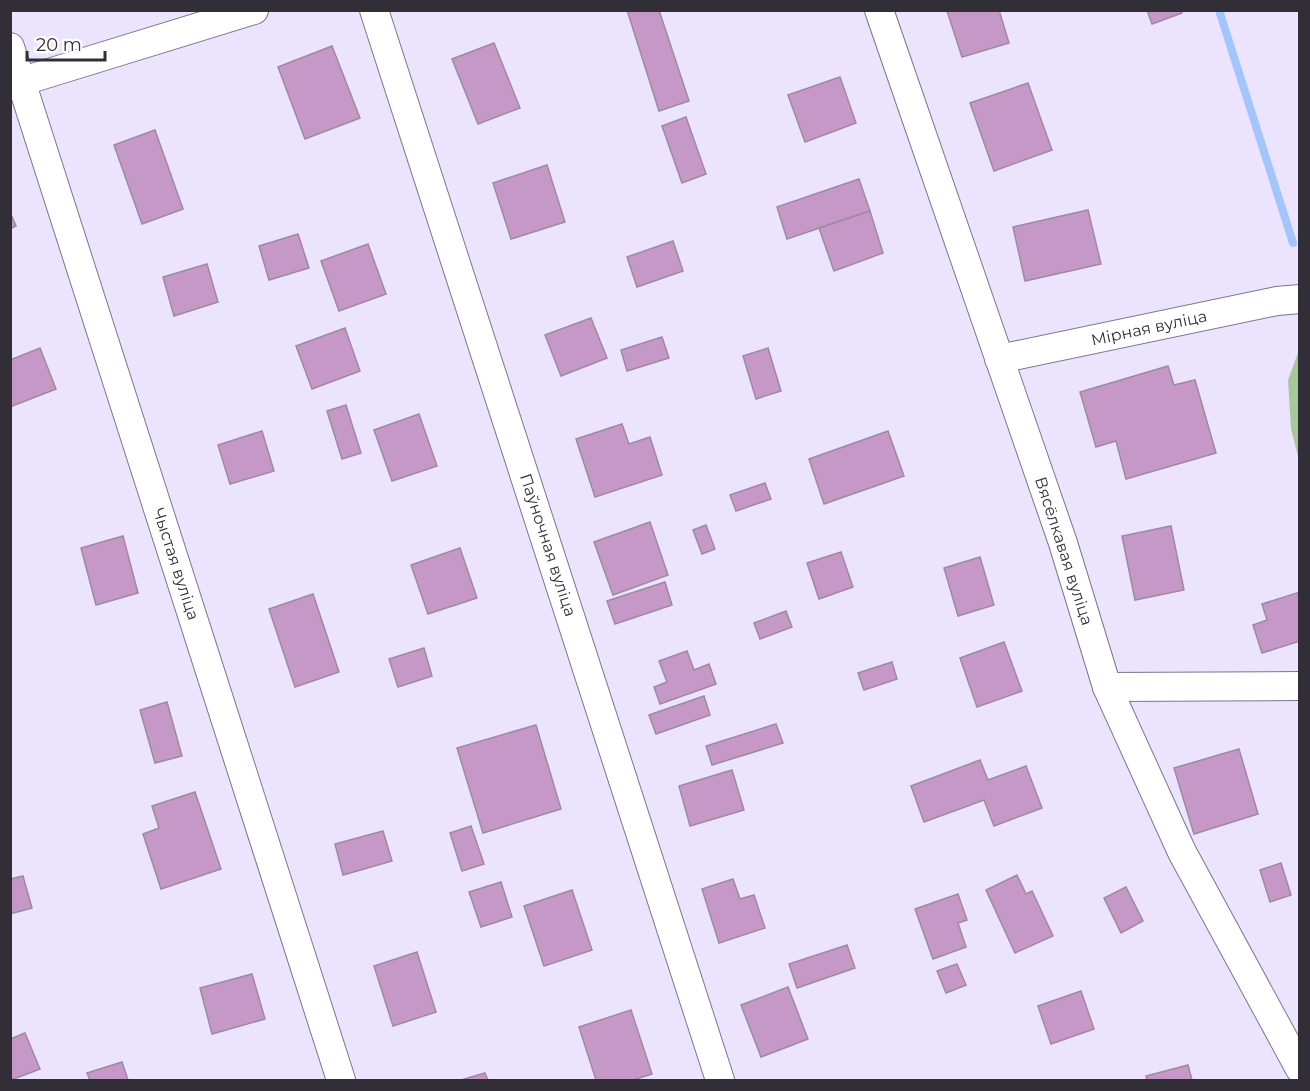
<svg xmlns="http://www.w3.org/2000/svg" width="1310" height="1091" font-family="Montserrat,sans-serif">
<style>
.green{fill:#a7c89b}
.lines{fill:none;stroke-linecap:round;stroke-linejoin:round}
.stream{stroke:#a2c6fb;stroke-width:8}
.building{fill:#c698c7;stroke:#9e8a9e;stroke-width:1.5}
.minor-casing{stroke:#7d758d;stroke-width:30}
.minor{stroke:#fff;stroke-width:28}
.labels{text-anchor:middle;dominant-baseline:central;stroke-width:5;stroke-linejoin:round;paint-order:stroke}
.street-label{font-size:16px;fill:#312e38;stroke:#fff}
</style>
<rect width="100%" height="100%" fill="#ece3fe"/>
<path class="green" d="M1299,350L1300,351L1299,460L1291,429L1288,380Z"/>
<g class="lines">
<path class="stream" d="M1219,10L1293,243"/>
</g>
<g class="building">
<path d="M627,10H659L689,101L659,111Z"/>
<path d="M999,10L1009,43L962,57L947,11Z"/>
<path d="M1147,10H1181L1182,13L1152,24Z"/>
<path d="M494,43L520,108L478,124L452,59Z"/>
<path d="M332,46L360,118L305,139L278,67Z"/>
<path d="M840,77L856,123L805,142L788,95Z"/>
<path d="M1028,83L1052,150L994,171L970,103Z"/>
<path d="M686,117L706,174L682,183L662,126Z"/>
<path d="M155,130L183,209L142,224L114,145Z"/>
<path d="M547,165L565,222L511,239L493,183Z"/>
<path d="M859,179L870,211L787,239L777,207Z"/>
<path d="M1088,210L1101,264L1025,281L1013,227Z"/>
<path d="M870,211L883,253L834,271L819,228Z"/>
<path d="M10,212L16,226L10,229Z"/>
<path d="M298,234L309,268L269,280L259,246Z"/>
<path d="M673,241L683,271L637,287L627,257Z"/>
<path d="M368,244L386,294L339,311L321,261Z"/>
<path d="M207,264L218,302L174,316L163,277Z"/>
<path d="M591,318L607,358L561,376L545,335Z"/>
<path d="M345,328L360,371L312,389L296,346Z"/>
<path d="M662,337L669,358L627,371L621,350Z"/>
<path d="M40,348L56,389L10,407V360Z"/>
<path d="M768,348L781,391L756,399L743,356Z"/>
<path d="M1168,366L1174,385L1195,380L1216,453L1126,479L1116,441L1096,447L1080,392Z"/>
<path d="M346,405L361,453L342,459L327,411Z"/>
<path d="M419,414L437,466L392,481L374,430Z"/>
<path d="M622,424L629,444L650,437L662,475L595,497L576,439Z"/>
<path d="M262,431L274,471L230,484L218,445Z"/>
<path d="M888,431L904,476L824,504L809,459Z"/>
<path d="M765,483L771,499L736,511L730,495Z"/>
<path d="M650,522L668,575L613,595L594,542Z"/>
<path d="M706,525L715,549L702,554L693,530Z"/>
<path d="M1171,526L1184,590L1135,600L1122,536Z"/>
<path d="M123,536L138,593L96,605L81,548Z"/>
<path d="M460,548L477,598L428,614L411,565Z"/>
<path d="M841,552L853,587L819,599L807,563Z"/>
<path d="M980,557L994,605L958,616L944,568Z"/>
<path d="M665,582L672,605L615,624L607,601Z"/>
<path d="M1300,592V641L1262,653L1253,625L1267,620L1262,604Z"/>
<path d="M313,594L339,672L295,687L269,609Z"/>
<path d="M786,611L792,627L760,639L754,623Z"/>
<path d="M1004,642L1022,691L977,707L960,658Z"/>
<path d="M424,648L432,676L398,687L389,659Z"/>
<path d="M687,651L694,670L709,664L716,684L660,704L654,687L667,682L659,661Z"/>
<path d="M892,662L897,679L864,690L858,673Z"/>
<path d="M704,696L710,715L656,734L649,715Z"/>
<path d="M167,702L182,756L155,763L140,710Z"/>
<path d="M776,724L783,743L712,765L706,746Z"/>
<path d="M536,725L561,809L483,833L457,748Z"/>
<path d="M1239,749L1258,814L1194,834L1174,768Z"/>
<path d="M980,760L988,780L1026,766L1042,808L994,826L984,800L924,822L911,786Z"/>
<path d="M732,770L744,810L690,826L679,786Z"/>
<path d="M195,792L221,869L161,889L143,834L159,828L152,806Z"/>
<path d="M471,826L484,864L462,871L450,833Z"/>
<path d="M383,831L392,861L343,875L335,844Z"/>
<path d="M1281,863L1291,895L1270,902L1260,870Z"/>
<path d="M1017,875L1026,894L1032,891L1053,936L1015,953L986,890Z"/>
<path d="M23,876L32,908L10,914V879Z"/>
<path d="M733,879L740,899L754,895L765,928L719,943L702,889Z"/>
<path d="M501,882L512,917L481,927L469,892Z"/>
<path d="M1126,887L1143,921L1121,933L1104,898Z"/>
<path d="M572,890L592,950L544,966L524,906Z"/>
<path d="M958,894L967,920L958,923L966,947L933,959L915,909Z"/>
<path d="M847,945L855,968L797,988L789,964Z"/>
<path d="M417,952L436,1012L393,1026L374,966Z"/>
<path d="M957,964L966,985L946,993L937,971Z"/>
<path d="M252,974L265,1019L212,1034L200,988Z"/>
<path d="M788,987L808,1039L761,1057L741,1005Z"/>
<path d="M1081,991L1094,1029L1051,1044L1038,1006Z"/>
<path d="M631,1010L652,1074L633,1080H596L579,1027Z"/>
<path d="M25,1033L40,1069L11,1080L10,1039Z"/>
<path d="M122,1062L128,1080H90L87,1073Z"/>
<path d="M1188,1065L1192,1080H1147L1146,1076Z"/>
<path d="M485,1073L488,1080H461Z"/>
</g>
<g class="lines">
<defs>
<g id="minor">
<path d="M374,10L720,1080"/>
<path d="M879,10L1063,543L1107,687L1182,852L1300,1069"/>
<path d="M10,47L341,1080"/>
<path d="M10,85L254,10"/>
<path d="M999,359L1277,301L1300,299"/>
<path d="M1107,687L1300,686"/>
</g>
</defs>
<use href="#minor" class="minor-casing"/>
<use href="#minor" class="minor"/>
</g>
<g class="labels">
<g class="street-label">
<text transform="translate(1149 328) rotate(-12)">Мірная вуліца</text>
<text transform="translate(548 545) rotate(72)">Паўночная вуліца</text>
<text transform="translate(1064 551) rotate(72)">Вясёлкавая вуліца</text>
<text transform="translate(176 564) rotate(72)">Чыстая вуліца</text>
</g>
</g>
<rect width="1310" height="1091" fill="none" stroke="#312e38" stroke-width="24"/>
<path d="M27 51v9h78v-9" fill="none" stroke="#312e38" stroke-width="3"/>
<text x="36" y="51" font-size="18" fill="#312e38" stroke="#ffffff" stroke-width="4.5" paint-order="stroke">20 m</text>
</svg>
